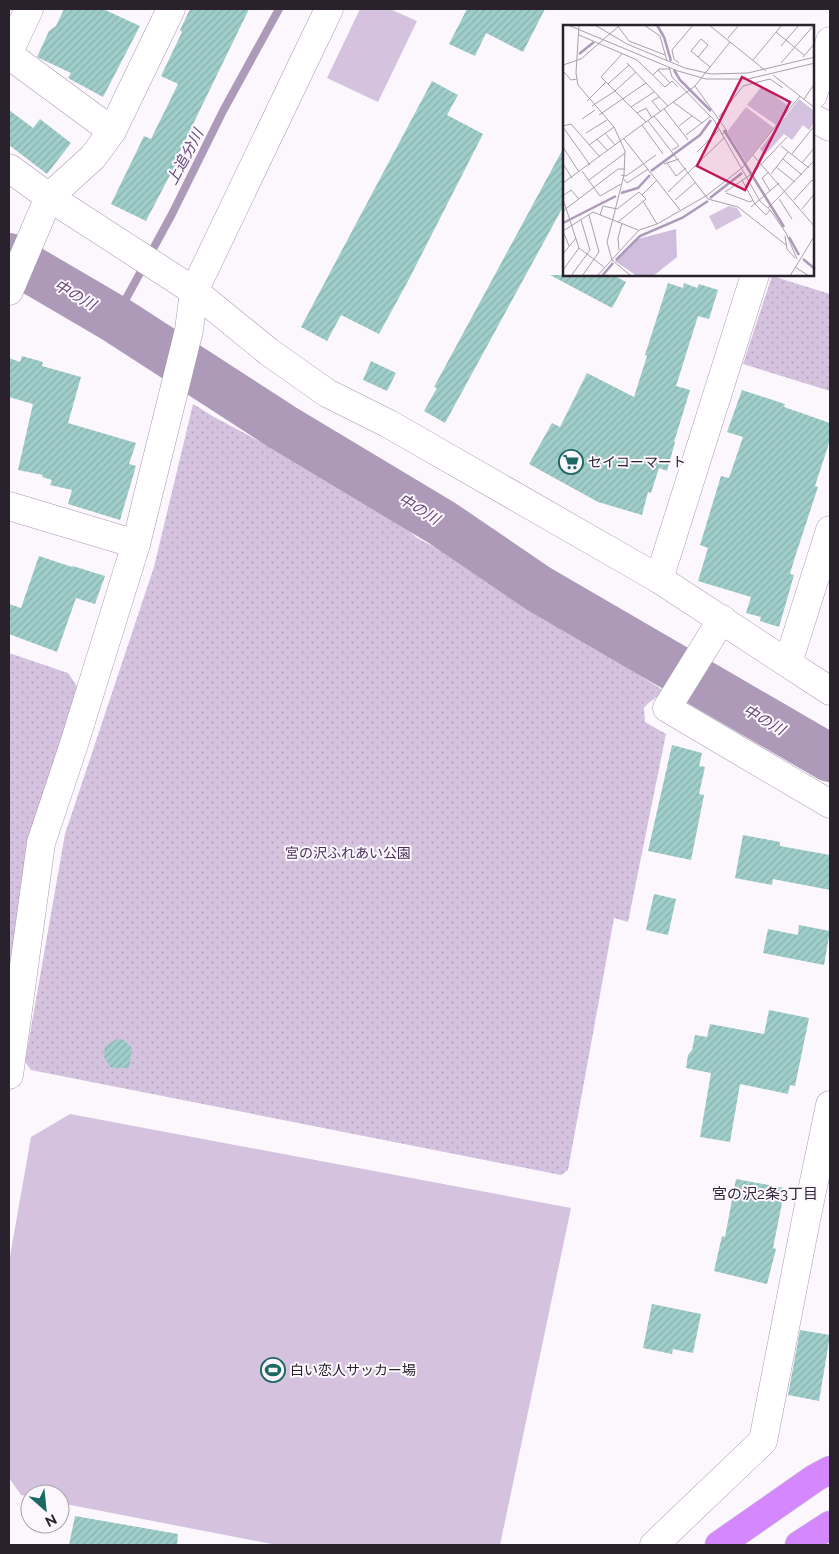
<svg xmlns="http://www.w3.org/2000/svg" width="839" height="1554" font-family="Raleway,'Noto Sans JP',sans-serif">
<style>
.green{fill:#d4c2df}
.park{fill:url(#park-dots)}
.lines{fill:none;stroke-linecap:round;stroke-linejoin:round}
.stream{stroke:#ad9ab9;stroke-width:8}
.river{stroke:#ad9ab9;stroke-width:48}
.building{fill:url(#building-hatch)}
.street-casing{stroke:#aa99b5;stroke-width:29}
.highway-casing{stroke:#d4d3d5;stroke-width:29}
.street{stroke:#fff;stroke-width:28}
.highway{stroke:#d588fe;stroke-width:28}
.labels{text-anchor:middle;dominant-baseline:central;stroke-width:4;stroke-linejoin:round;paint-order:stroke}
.poi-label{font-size:14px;fill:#29222d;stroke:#fbf7fd;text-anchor:start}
.park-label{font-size:14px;fill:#4b2f5b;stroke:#fbf7fd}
.water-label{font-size:15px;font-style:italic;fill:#654875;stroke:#fbf7fd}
.neighbourhood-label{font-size:15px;fill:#312339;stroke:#fbf7fd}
.inset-river{fill:none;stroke:#ad9ab9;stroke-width:2.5}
.inset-road{fill:none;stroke:#a7a2aa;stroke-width:1}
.view{fill:#c2185b;fill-opacity:0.15;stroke:#c2185b;stroke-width:2.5}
.inset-edge{fill:none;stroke:#29222d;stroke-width:2.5}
</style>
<defs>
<pattern id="park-dots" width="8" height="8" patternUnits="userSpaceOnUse" patternTransform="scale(1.25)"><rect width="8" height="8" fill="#d4c2df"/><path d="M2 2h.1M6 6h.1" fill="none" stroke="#b6a6c0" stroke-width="1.8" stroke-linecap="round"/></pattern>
<pattern id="building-hatch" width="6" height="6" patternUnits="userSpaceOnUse" patternTransform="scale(1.25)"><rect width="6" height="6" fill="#9fcdc9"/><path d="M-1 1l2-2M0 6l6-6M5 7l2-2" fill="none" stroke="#89b0ad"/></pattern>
</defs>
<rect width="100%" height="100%" fill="#fbf7fd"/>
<g class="green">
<path d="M360,9H390L417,21L378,102L327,78Z"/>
<path d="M70,1114L571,1208L500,1545H277L60,1503V1494H30V1497L21,1495L9,1478V1262L31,1137Z"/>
</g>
<g class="park">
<path d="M772,276L830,294V391L743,364Z"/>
<path d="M193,404L214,417L310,468L393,517L417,538L462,561L562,622L587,641L664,691C658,697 649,701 644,708L645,722L666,734L628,922L614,918L568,1170L561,1175L31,1070L25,1062L65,834L154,567Z"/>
<path d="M9,653L68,673L78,688L9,990Z"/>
</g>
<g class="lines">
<path class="stream" d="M115,319L172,214L223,111L279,9"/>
<path class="river" d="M9,257L115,319L282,427L442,523L539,589L830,758"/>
</g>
<g class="building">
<path d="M64,9H103L140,26L103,97L68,78L71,73L37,57L49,31L56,26Z"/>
<path d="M190,9H249L179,153L181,154L146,221L111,204L144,136L151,139L178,84L161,76L182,32L180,30Z"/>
<path d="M467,9H545L523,52L486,33L475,56L449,44Z"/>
<path d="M432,81L458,95L447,115L483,134L408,281L379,334L341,315L327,341L301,327Z"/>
<path d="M9,110L33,128L40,119L71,143L47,174L9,145Z"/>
<path d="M564,147V205L445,423L424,411L437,388L434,387Z"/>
<path d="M550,275H613L626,282L612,308Z"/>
<path d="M668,283L683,288L684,283L697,288L699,284L718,290L709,319L698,316L676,386L690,390L674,442H675L667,471L659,468L651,493L648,492L642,515L598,502L529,464L552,423L560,427L587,373L634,397L647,356L645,355Z"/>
<path d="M22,356L43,362L42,366L81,377L68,423L136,443L129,464L136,466L120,520L68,504L72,490L50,485L52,480L42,477L43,475L18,470L33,404L9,397V358L20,362Z"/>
<path d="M371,361L396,373L387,391L363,380Z"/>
<path d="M742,390L785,404L784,407L830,423V440L815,486L818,487L794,560L790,574L794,575L779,627L760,621L761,617L746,613L751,597L698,581L708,548L700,545L721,476L729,478L743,437L727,432Z"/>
<path d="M39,556L72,567L73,566L105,576L95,604L76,598L57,652L9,634V604L21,608Z"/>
<path d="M672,745L702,753L699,766L705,767L699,794L704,795L691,860L648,851Z"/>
<path d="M743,835L780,842V846L830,855V890L773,879L772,885L735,878Z"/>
<path d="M654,894L676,899L668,935L646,930Z"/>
<path d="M799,925L830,931L824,965L763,953L768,929L798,935Z"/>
<path d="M769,1010L809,1018L795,1086L790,1085L788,1094L740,1084L730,1142L700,1137L711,1073L686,1068L688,1055L692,1050L695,1035L707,1037L710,1024L764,1034Z"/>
<path d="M116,1039L124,1040L132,1048L129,1068H111L104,1057L105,1047Z"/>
<path d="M736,1179L785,1188L773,1248L776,1249L767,1284L714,1271L722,1236L725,1237Z"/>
<path d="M652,1304L701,1314L693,1353L673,1349L672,1354L643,1348Z"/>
<path d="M800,1330L830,1335L819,1401L788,1395Z"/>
<path d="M75,1516L178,1534L177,1545H69Z"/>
</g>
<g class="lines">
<defs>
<g id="street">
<path d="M9,52L29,9"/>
<path d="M9,55L112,131"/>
<path d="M813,95L830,41"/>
<path d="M813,118L830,127"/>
<path d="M9,168L49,197L194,291L269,352L327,393L389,424L659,579L830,691"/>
<path d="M9,291L49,197L93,157L112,131L171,9"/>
<path d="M9,506L136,544"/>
<path d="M659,579L755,275"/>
<path d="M722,619L667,708L830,804"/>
<path d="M788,663L830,530"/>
<path d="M9,1075L41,843L74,744L136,544L189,330L194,291L329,9"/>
<path d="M654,1545L763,1441L806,1220L830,1105"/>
</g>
<g id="highway">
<path d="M719,1545L815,1478L830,1470"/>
<path d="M799,1545L830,1525"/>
</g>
</defs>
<use href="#street" class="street-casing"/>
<use href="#highway" class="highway-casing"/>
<use href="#street" class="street"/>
<use href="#highway" class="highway"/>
</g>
<defs>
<symbol id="supermarket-ring" viewBox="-11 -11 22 22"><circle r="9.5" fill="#fbf7fd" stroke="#1c6862" stroke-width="1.5"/><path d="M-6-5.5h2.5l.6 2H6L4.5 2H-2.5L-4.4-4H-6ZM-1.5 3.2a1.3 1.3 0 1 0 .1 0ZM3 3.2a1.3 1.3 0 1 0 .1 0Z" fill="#1c6862"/></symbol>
<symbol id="stadium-ring" viewBox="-11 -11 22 22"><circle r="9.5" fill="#fbf7fd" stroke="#1c6862" stroke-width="1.5"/><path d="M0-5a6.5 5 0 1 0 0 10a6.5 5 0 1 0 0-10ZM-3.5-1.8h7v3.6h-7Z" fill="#1c6862"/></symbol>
</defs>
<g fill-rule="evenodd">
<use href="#supermarket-ring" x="557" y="448" width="28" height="28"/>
<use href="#stadium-ring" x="259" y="1356" width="28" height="28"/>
</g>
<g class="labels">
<g class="poi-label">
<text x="588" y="462">セイコーマート</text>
<text x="290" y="1370">白い恋人サッカー場</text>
</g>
<g class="park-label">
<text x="348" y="853">宮の沢ふれあい公園</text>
</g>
<g class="water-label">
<text transform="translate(185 157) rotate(-62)">上追分川</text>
<text transform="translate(75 295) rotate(30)">中の川</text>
<text transform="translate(419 509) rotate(31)">中の川</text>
<text transform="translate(764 720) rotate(30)">中の川</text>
</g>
<g class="neighbourhood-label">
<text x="765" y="1194">宮の沢2条3丁目</text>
</g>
</g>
<g transform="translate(563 25)">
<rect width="251" height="251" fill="#fbf7fd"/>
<path d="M199,61L224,80L225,84L213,100L184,80ZM166,181L174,183L179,191L153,205L146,191Z" fill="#d4c2df"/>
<path d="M113,204L114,232L90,251H74L52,236L71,215Z" fill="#d0bcdc"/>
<path d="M236,74L251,86V98L246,105L240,100L229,115L221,109L202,130L197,124ZM183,82L211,103L183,137L164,107Z" fill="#d4c2df"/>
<path class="inset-river" d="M94,0L101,12L108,36M16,29L31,17M111,45L117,55L148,86M161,105L221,202M88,146L137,110L148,95M58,168L75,163L87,150M147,173L179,148M0,198L53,171M226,212L236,230M240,234L252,244M53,235L77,211L119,193L145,176M39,251L50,238"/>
<path class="inset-road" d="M5,0L115,46L143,54H185L252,38M16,0L13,48L15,60L51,102L62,126L61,150L44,217L49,235L68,251M32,0L64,19L122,43L148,49L185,48L252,32M54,0L66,16L102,30M81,0L97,11L104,36M146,0L203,46M213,7L241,30M16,10L74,35L102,62L109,56L115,62M165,13L176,0M218,21L236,0M59,29L38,52L83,97M135,32L145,20L138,14L128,26L135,32L136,33L147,42M240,32L252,18M190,35L219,0M64,38L105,81M116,38L111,34L109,25L130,0M218,38L251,0M0,40L18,34L57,0M106,42L109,52L151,95L197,176L208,186L223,208L234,234M95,45L107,58M0,46L8,55L14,54M90,50L96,44H106M210,50L252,83M45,59L66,40M132,61L164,106L159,109M96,72L89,76L98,87M241,74L252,58M24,76L43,57M110,77L139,98M29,81L52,66L73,47M68,82L91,67M101,84L125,115M74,88L83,83L89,93M36,90L83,58M91,91L116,121L109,125M156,92L180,61L207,54L220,63M19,94L32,85M85,96L145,174L175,182L223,220M79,100L100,129M0,101L8,99L37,132M116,101L129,91M0,102L27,140M23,108L44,95M42,108L52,120M123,110L148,91M34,114L45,126M61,114L117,185M26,120L51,102M218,121L246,143M0,122L16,147M134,127L156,105M229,129L252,100M190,130L252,202M220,134L239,150M104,138L113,151L123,143M239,138L252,122M0,139L9,153M101,139L116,134M213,142L232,157M19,146L37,171L58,159M206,147L199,153L207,166M208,149L225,127M58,150L63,151L93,130M60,153L64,158L85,144M26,155L62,128M179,155L192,179L203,190L207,185M0,158L132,61L167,17M105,167L161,113M162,167L190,148L224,112M163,168L187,177L190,175M79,170L94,155M0,171L8,165L16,174M0,174L16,223L41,242M216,174L229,194M112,175L133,157M231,175L249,155L252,157M80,176L94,199M188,182L216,158M205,183L252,135M239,184L252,168M0,186L55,144H62M37,190L40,181L54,184L76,167L83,174L55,197M0,206L30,187L75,205M0,206L6,221M222,211L224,224L232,233M56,225L55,213L59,198M0,229L13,213M232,242L246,251M0,245L16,223M8,251L27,225L18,195M19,251L36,227L26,190M34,251L76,205L94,199L143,171L179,143L237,71M227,251L252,210"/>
<path class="view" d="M179,52L227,77L182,165L134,141Z"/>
<rect width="251" height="251" class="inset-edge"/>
</g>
<rect width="839" height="1554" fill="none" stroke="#29222d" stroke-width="20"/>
<g transform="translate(45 1509) rotate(153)"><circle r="24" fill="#fbf7fd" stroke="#a7a2aa"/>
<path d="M0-4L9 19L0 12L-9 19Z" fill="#1c6862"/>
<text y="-8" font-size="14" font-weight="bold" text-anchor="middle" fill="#29222d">N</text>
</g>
</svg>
